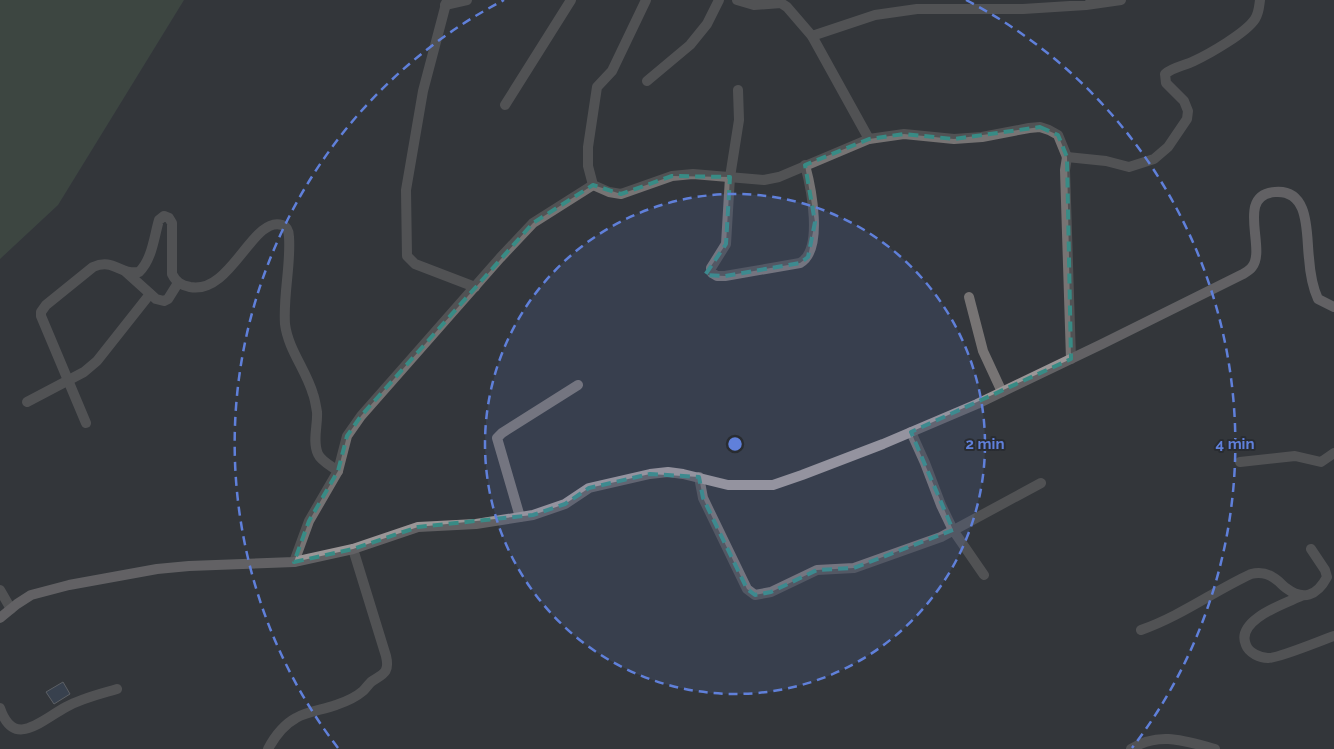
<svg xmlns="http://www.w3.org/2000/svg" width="1334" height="749" font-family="Raleway,sans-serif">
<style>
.green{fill:#49594b}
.building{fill:#3f4e66;stroke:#8e9197}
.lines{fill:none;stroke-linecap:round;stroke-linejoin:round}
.street{stroke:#777474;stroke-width:10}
.secondary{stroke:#9b9697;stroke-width:10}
.marked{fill:none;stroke:#388b85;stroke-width:4;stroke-dasharray:10 6;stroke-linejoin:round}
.ring{fill:none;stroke:#6080da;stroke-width:2.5;stroke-dasharray:9 6}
.centre{fill:#6080da;stroke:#292c31;stroke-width:2.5}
.ring-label{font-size:15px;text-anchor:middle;font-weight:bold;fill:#6080da;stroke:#292c31;stroke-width:4;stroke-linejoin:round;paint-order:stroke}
</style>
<rect width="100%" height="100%" fill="#33363b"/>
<path class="green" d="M0,0H184L58,205L0,259Z"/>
<path class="building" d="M63,682L70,694L54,704L46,692Z"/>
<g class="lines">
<g class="street">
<path d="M447,0L423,91L406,190L407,256L415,264L475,287"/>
<path d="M646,0L612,71L597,87L588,147V166L593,185L609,192L621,194L672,176L693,174L764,180L779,177L869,139L904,134L954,139L982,137L1029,128L1040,127L1049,130L1058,135L1067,157"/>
<path d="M737,0L754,5L781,3L787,7L812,36L869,139"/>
<path d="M445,5L467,0"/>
<path d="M812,36L875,15L917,9H1023L1086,5L1121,0"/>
<path d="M647,81L690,45L707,24L719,0"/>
<path d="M738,90L739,120L730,177L726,244L711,268L712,273L717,276H725L800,263C824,250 811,187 805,165"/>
<path d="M505,105L571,0"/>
<path d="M126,272L156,299L164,301L168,299L178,283"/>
<path d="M969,297L983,351L1002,392"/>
<path d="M1071,359L1065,170L1067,157L1106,161L1129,167L1154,159L1168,147L1187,119L1188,111L1184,101L1166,83L1165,74C1173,67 1184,66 1194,61C1209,54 1246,33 1255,19C1259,13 1259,7 1260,0"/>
<path d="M27,402L84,372L97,361L150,294"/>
<path d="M86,423L41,316V312L46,305L93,267C114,258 119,275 139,272C152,260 154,237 159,220L164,216L169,218L172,223V274C176,282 181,285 190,287C231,295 253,215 282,225C287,227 289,231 289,237C291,265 283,295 285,324C288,349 306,370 313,394C315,399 316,407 317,412C318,425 312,441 318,454C321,461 331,466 338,471"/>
<path d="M911,432L925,463L941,505L953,530L984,575"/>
<path d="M1240,462L1295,456L1321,462L1334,453"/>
<path d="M699,477L703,498L747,589L755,595L771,592L817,570L854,568L941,537L1041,483"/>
<path d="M520,517L497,438L502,433L578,385"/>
<path d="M294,562L309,521L338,471L347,436L361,416L500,258L533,223L593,185"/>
<path d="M0,590L11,609"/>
<path d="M1301,596C1284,604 1235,620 1246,645C1249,653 1260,658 1268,658C1277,659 1322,640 1334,636"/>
<path d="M1141,630C1181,616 1214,591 1251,574C1259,572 1267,573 1274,578C1278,580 1282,585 1286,588C1303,601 1317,596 1327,577L1325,570L1311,549"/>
<path d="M0,708C14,749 40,721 66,707C82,698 100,694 117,689"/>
<path d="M268,749C275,736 283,725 296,718C308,711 323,710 336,705C345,702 356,697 363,691C366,688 368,685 371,682C383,674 390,673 386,656L353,549"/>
<path d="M1131,749C1159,731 1185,741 1215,749"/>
</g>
<path class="secondary" d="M0,618L17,604L31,595L69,585L157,569L189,566L294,562L353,549L418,527L476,524L533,515L565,504L589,488L650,474L668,472L683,474L728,485H773L802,475L883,444L977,404L1102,344L1243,274C1246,272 1250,270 1252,267C1267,249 1235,195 1275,192C1311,189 1306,236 1309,258C1310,272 1312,286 1318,299L1334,307"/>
</g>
<path d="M0 0H1334V749H0ZM1040,127L1058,135L1067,157L1071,359L911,432L953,530L854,568L817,570L771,592L755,595L747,589L703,498L699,477L650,474L589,488L565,504L533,515L418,527L353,549L294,562L309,521L338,471L347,436L361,416L533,223L593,185L621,194L672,176L730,177L726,244L705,275L725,276L800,263L808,257L815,222L805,165L869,139L904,134L954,139Z" fill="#33363b" fill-opacity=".55" fill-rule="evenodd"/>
<path class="marked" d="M1040,127L1058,135L1067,157L1071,359L911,432L953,530L854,568L817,570L771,592L755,595L747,589L703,498L699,477L650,474L589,488L565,504L533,515L418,527L353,549L294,562L309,521L338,471L347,436L361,416L533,223L593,185L621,194L672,176L730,177L726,244L705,275L725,276L800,263L808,257L815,222L805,165L869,139L904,134L954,139Z"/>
<circle cx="735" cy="444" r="250" fill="#6080da" fill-opacity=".12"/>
<g class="ring">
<circle cx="735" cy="444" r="250"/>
<path d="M338 748A500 500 0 0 1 504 0M966 0A500 500 0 0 1 1132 748"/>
</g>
<circle cx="735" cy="444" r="8" class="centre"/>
<g class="ring-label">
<text x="985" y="449">2 min</text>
<text x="1235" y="449">4 min</text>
</g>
</svg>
